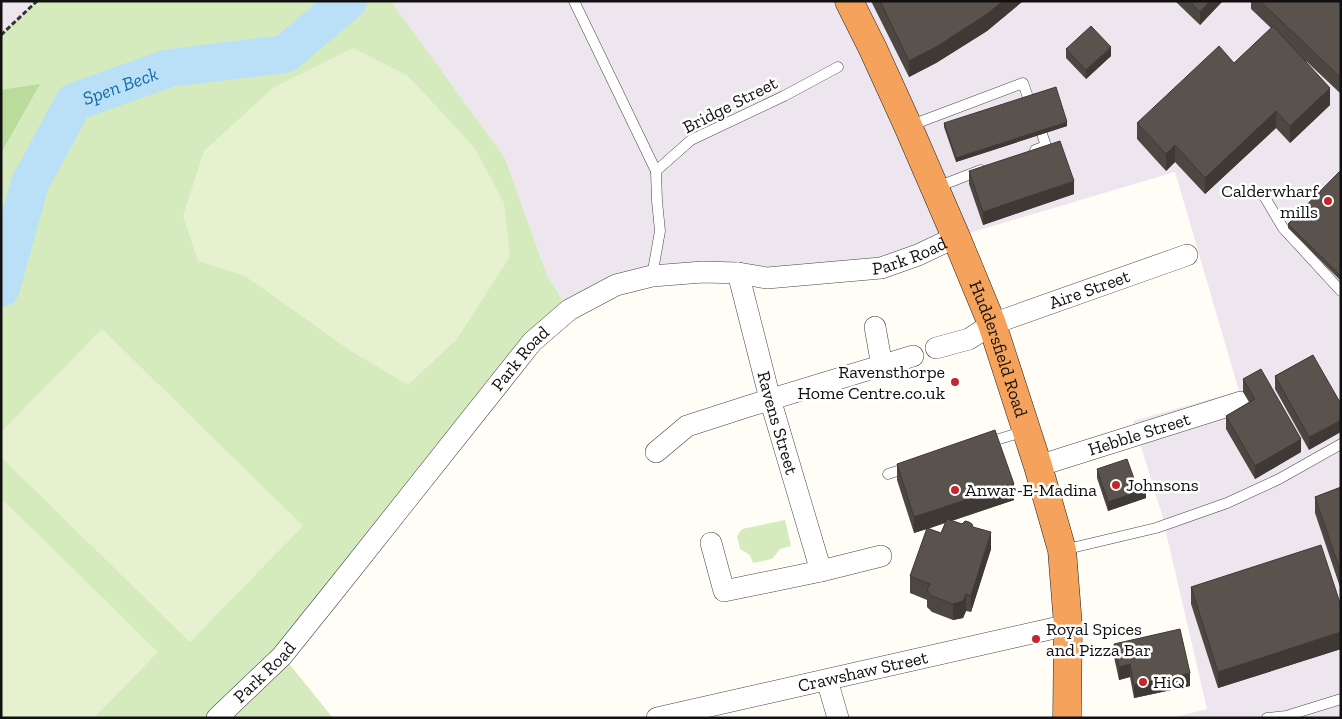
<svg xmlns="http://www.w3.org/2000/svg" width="1342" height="719" font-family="'Zilla Slab',serif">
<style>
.industrial{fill:#eee6ef}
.green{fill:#d5ebbd}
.forest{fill:#b9dc9c}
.pitch{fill:#e6f2cf}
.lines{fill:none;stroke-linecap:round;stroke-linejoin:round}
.river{stroke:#b9e0f7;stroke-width:38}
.lane-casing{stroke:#444;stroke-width:11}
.street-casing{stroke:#444;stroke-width:22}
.highway-casing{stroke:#222;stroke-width:29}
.path{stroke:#333;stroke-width:3;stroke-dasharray:5 2.5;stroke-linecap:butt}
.lane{stroke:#fff;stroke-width:10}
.street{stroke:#fff;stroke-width:21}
.highway{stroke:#f5a25d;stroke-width:28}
.wall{fill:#4d4742;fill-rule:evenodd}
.shaded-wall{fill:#3f3936}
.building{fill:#5a524d;stroke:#3f3936}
.poi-dot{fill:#c4262e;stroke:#fff;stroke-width:2}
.labels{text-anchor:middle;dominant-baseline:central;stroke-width:5;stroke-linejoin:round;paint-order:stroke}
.street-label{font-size:18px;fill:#111;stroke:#fff}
.poi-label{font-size:18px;fill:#111;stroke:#fff;text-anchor:start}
.water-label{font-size:19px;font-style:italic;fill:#1768a6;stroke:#fff}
</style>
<rect width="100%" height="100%" fill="#fffdf5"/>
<g class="industrial">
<path d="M1,1H37L1,35Z"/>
<path d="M391,1H1341V718H1171L1207,709L1161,511L1133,421L1239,391L1175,172L956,237L881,268L652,276L569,310L547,275L505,158Z"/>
</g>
<g class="green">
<path d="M37,1H391L505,158L547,275L569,310L282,655L333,718H1V35Z"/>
<path d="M785,520L791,546L780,549L772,559L753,563L750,555L740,549L737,536L742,529Z"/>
</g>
<path class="forest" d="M40,84L1,153V90Z"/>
<g class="pitch">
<path d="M353,48L408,76L474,147L504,203L510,256L457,339L408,385L351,351L245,276L198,261L183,216L204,151L274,87Z"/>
<path d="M102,329L303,526L190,642L1,457V432Z"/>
<path d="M1,498L158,652L94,718H1Z"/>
</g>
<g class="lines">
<path class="river" id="s1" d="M1,288L30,183L74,102L169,68L285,54L348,1"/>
<defs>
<g id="lane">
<path d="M574,1L656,171"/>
<path d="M909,126L1023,83L1029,100"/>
<path d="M1035,150L1046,146L1042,134"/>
<path d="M937,187L981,170"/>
<path d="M1264,196L1283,228L1341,291"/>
<path d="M652,276L660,231L657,201L656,171L691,140L784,96L838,67"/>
<path d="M986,443L1025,431"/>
<path d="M888,474L910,467"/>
<path d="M1063,550L1156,528L1227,503L1279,479L1341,444"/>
<path d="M1267,718L1286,716L1341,699"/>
</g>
<g id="street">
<path id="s2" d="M738,273L770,399L821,571"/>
<path d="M875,327L882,366"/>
<path id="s3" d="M936,348L969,339L992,324L1187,255"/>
<path d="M656,452L687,426L749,406L913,356"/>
<path id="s4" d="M1038,466L1241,402"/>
<path d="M711,543L724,591L821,571L881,556"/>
<path d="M827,680L838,718"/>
<path id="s5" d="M217,718L282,656L339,585L532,342L569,310L616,285L652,276L703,272L738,273L767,278L881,268L918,255L956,237"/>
<path id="s6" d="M657,718L1068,625"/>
</g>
<g id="highway">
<path id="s7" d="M849,1L873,49L908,126L956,237L992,324L1038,466L1062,550L1068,625L1067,718"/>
</g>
</defs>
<use href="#lane" class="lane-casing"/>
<use href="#street" class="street-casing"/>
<use href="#highway" class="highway-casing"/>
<path class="path" d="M1,35L37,1"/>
<use href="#lane" class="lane"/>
<use href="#street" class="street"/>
<use href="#highway" class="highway"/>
</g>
<g class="wall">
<path d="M871,1H1023L987,31L936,63L909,77Z"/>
<path d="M1175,1H1222L1200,25Z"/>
<path d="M1251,1H1341V94L1306,61L1330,105L1290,143L1276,128L1205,194L1175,162L1166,171L1137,139V123L1234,63L1271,28L1251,9Z"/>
<path d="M1066,49L1111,56L1086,79L1066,58Z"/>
<path d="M944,123L1067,126L956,162L944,127Z"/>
<path d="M1341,170V281L1288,228V224Z"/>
<path d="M969,171L1074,194L983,225L969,184Z"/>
<path d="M1313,355L1309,450L1275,389V376Z"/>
<path d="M1243,379L1301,452L1255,479L1226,429V416L1249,402L1243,392Z"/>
<path d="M897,464L1014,500L952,521L973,527L991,549L971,612L966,611L963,618L953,620L932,612L927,607V600L910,593V576L927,529L914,533L897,480ZM945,523L941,533L928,529Z"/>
<path d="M1097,469L1136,484L1146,498L1108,511L1097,478Z"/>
<path d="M1341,487V590L1315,513V497Z"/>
<path d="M1191,587L1341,606V649L1218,688L1191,604Z"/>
<path d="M1114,644L1190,686L1134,698L1130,677L1119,680L1114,657Z"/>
</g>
<g class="shaded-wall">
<path d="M1003,1H1023L987,31L936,63L909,77V61Z"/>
<path d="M1210,1L1222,2L1200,25V12Z"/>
<path d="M1111,47V56L1086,79V70Z"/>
<path d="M1330,88V105L1290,143V126Z"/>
<path d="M1276,111V128L1205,194V178Z"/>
<path d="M1067,122V126L956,162V158Z"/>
<path d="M1175,145V162L1166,171V154Z"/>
<path d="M1074,181V194L983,225V212Z"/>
<path d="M1341,420V432L1309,450V437Z"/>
<path d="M1301,439V452L1255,479V466Z"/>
<path d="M1014,484V500L914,533V517Z"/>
<path d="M1146,489V498L1108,511V502Z"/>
<path d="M991,532V549L971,612V596Z"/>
<path d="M966,594V611L963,618L953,620V604Z"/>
<path d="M1341,632V649L1218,688V672Z"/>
<path d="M1130,664V677L1119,680V667Z"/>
<path d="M1190,673V686L1134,698V685Z"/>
</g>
<g class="building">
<path d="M880,1H1003L987,14L936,47L909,61Z"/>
<path d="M1189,1H1210L1200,12Z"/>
<path d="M1260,1H1341V78Z"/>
<path d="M1091,26L1111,47L1086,70L1066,49Z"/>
<path d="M1273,26L1330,88L1290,126L1276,111L1205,178L1175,145L1166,154L1137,123L1219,46L1234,63Z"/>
<path d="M1056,87L1067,122L956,158L944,123Z"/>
<path d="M1060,141L1074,181L983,212L969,171Z"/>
<path d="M1341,170V276L1288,224Z"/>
<path d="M1313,355L1341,404V420L1309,437L1275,376Z"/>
<path d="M1261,369L1301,439L1255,466L1226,416L1255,399L1243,379Z"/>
<path d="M995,430L1014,484L914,517L897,464Z"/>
<path d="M1127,459L1136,484L1143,482L1146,489L1108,502L1097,469Z"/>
<path d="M1341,487V573L1315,497Z"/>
<path d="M947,519L962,524L965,521L969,522L972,524L973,527L991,532L971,596L966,594L963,601L953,604L932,596L927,590L930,584L910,576L927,528L941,533Z"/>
<path d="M1321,545L1341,606V632L1218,672L1191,587Z"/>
<path d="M1180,629L1190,673L1134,685L1130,664L1119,667L1114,644Z"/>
</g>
<g class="poi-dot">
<circle cx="1328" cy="201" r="5"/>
<circle cx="955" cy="382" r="5"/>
<circle cx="1116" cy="485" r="5"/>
<circle cx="955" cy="490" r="5"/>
<circle cx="1036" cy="639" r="5"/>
<circle cx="1143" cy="682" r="5"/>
</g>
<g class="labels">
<g class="street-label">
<text transform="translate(730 105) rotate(-27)">Bridge Street</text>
<text stroke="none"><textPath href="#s5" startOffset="891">Park Road</textPath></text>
<text stroke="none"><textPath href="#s3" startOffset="165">Aire Street</textPath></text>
<text stroke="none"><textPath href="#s7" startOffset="379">Huddersfield Road</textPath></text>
<text stroke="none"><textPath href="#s5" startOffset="471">Park Road</textPath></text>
<text stroke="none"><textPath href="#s2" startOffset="155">Ravens Street</textPath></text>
<text stroke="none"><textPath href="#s4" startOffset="106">Hebble Street</textPath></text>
<text stroke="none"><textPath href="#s5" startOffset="66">Park Road</textPath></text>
<text stroke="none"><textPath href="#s6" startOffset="211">Crawshaw Street</textPath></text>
</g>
<g class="poi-label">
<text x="1318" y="191" text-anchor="end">Calderwharf<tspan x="1318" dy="21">mills</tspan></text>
<text x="945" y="372" text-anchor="end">Ravensthorpe<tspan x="945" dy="21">Home Centre.co.uk</tspan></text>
<text x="1126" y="485">Johnsons</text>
<text x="965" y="490">Anwar-E-Madina</text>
<text x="1046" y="629">Royal Spices<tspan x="1046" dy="21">and Pizza Bar</tspan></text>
<text x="1153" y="682">HiQ</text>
</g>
<g class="water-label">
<text stroke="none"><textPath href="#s1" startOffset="250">Spen Beck</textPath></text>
</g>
</g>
<rect width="1342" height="719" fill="none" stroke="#111111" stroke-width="5"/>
</svg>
